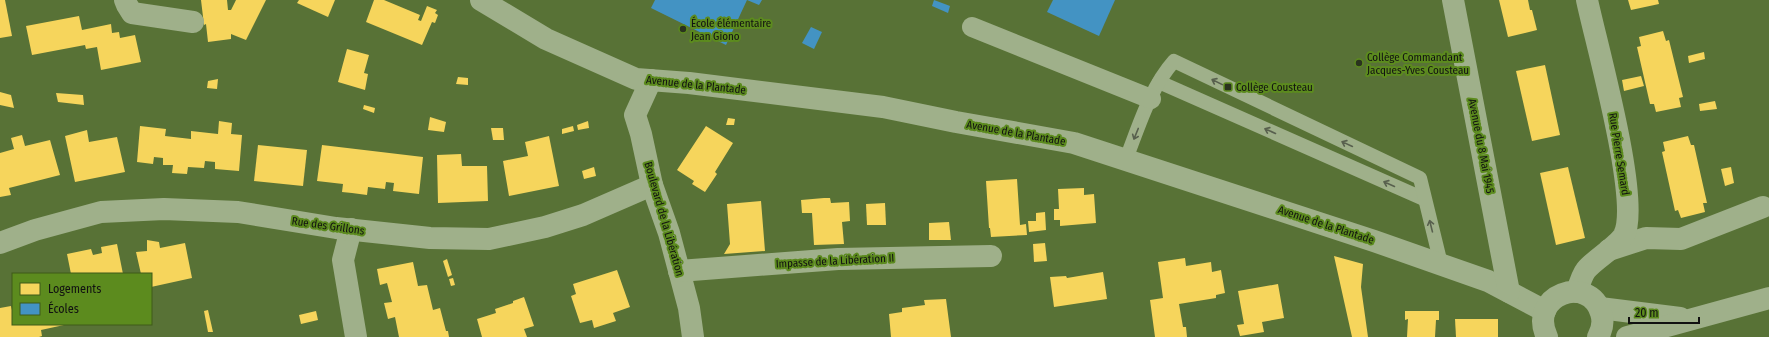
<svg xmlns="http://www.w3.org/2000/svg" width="1769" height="337" font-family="'Fira Sans Condensed',sans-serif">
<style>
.homes{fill:#f6d55c}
.schools{fill:#4393c3}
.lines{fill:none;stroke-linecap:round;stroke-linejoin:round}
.service{stroke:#9fb08a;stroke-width:14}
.pedestrian{stroke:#9fb08a;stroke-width:20}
.minor{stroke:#9fb08a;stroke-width:22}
.oneway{stroke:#58604e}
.poi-dot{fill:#2a331e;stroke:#5c8b1e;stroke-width:1.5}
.labels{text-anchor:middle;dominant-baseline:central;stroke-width:4;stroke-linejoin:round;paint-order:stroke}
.poi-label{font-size:11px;fill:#111;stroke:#5c8b1e;text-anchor:start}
.street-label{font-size:11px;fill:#111;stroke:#5c8b1e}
</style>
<rect width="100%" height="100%" fill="#587236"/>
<g class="homes">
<path d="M0,0H5L12,36L0,38Z"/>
<path d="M201,0H227L228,10H231L236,0H266L246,40L231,34V39L208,42L206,24L204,25Z"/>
<path d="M299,0H335L328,17L297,3Z"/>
<path d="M374,0H384L420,15L418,20L421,21L427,6L437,10L435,13L438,15L435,23L432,22L422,45L366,22Z"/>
<path d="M1499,0H1528L1530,10H1532L1537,30L1508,37Z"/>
<path d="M1628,0H1658L1659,4L1631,10Z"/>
<path d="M79,16L82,30L111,24L112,33L119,32L120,38L135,35L141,62L101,70L97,47L86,49L85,45L32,55L26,26Z"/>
<path d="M1663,31L1666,41L1669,40L1683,97L1679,98L1681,107L1656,112L1654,104H1650L1637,47L1641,46L1639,37Z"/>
<path d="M347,49L369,55L364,73L368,74L365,90L338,82Z"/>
<path d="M1704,52L1705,59L1689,63L1688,56Z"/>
<path d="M1545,65L1560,135L1532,141L1516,71Z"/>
<path d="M1641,76L1644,86L1624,91L1622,80Z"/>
<path d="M458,77L468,78V85L456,84Z"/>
<path d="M218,79L217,89L207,88L208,81Z"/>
<path d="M0,92L11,95L14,108L0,105Z"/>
<path d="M56,93L83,95L84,105L58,102Z"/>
<path d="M1715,101L1717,109L1700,111L1699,104Z"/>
<path d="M364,105L375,108L374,113L363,109Z"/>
<path d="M430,117L446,122L444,132L428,130Z"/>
<path d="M728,118L735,119L734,125H726Z"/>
<path d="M219,121L232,123L231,134L242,135L239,171L215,169V162L205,161L204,168L188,167L187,174L172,173L173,165H163V158L154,157L153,164L137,162L140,126L166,129L165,136L191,139V131L218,134Z"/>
<path d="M588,121L589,128L578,130L577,125Z"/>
<path d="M573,126L574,131L562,134V129Z"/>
<path d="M706,126L733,143L715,172L717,174L705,192L692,184L694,181L677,170Z"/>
<path d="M491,128H503L504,140H493Z"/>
<path d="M87,130L89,142L117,137L125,172L75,182L65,136Z"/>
<path d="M22,135L25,146L50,140L60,175L9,188L11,195L0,197V153L14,149L11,138Z"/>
<path d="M549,136L559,186L509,196L503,161L528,156L525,142Z"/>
<path d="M1688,136L1691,145H1694L1707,203H1703L1705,212L1681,218L1678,210L1675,211L1662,152L1665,151L1663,142Z"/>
<path d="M258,145L307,150L303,186L254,181Z"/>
<path d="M322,145L423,157L419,194L393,191L394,183L386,182L385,189L368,187L367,195L352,193L342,192L343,184L317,181Z"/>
<path d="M461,154L462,166H487L488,201L438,203L437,155Z"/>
<path d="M594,167L596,176L584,179L582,171Z"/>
<path d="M1568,167L1585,238L1556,245L1540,173Z"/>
<path d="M1731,167L1734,183L1725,186L1721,169Z"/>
<path d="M1017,179L1020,225L1026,224L1027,235L991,237L990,228H989L986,181Z"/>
<path d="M1084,188V195L1094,194L1096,223L1060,226V220H1054V209H1059L1058,189Z"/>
<path d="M824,198H830L831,203L849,202L850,221L842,222L844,244L814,245L812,213H802L801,200Z"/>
<path d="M761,201L765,251L724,254L730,244L727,204Z"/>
<path d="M885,203L886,225H867L866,204Z"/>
<path d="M1045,212L1046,230L1029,232L1028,221H1036V213Z"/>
<path d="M949,222L951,240H929V223Z"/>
<path d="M147,240L159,242L160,248L185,243L192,278L151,287V274H141L136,252L147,251Z"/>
<path d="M1045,243L1047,261L1034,262L1033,244Z"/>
<path d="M117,244L123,274H71L67,254L91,249L93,255L102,253L101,247Z"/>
<path d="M1334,256L1363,264L1361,287L1368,337H1352Z"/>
<path d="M1185,258L1186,266L1211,262L1212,272L1221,270L1225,293L1216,295V298L1179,304L1183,327H1186L1187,337H1155L1150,300L1163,298L1158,262Z"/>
<path d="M447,259L452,275L448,277L443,261Z"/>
<path d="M413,262L418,286L427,285L433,310L440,308L446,331H448L449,337H399L395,317L388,319L384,303L392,302L387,283L380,285L377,269Z"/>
<path d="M617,270L630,307L613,313L616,321L594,328L592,320L580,323L571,296L576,294L573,284Z"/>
<path d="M1103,272L1107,299L1054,307L1050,277L1066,276L1067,278Z"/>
<path d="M453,278L455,285L451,286L449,279Z"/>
<path d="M1278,284L1284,318L1262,322L1264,332L1240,336L1237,325L1244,324L1238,291Z"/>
<path d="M524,297L534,326L524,329L527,337H482L477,319L496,313L495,309L513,303V301Z"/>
<path d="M946,299L951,337H891L889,314L902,312V308L925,305L924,300Z"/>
<path d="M11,306L13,314V324L64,325L41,330L42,336L39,337H0V308Z"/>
<path d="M208,310L213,332H208L204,311Z"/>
<path d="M316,311L318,320L301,324L299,315Z"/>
<path d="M1405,311H1439V320H1436L1435,337H1407L1408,319L1405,320Z"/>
<path d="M1455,319H1498V337H1456Z"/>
</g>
<g class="schools">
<path d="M655,0H762L759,5L747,0L726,45L651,8Z"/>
<path d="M934,0L950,6L948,13L932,6Z"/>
<path d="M1053,0H1115L1099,36L1047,12Z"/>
<path d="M811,27L822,32L814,49L802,43Z"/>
</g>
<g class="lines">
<g class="service">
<path d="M1159,82L1424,199"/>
<path d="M1126,159C1139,126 1150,88 1174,61L1420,178L1441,264"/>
</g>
<path class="pedestrian" d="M972,27L1151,99"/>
<g class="minor">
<path d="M125,0L127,5L132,13L193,22"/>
<path d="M481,0L546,39L636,79L689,83L883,107L956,122L1074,143L1374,241L1488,281L1545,311"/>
<path d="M1453,0L1509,292"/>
<path d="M651,80L635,115L641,134L652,185L669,233L689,308L693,337"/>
<path d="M351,229L343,260L356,337"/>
<path d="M0,243L35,230L101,212L164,209L238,212L336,228L430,238L489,239L545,227L583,215L652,185"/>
<path d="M1609,250L1646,238L1681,239L1763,207"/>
<path d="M679,271L838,259L991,256"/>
<path d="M1577,292C1579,285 1582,275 1586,270C1595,259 1618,246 1624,235C1641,201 1596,43 1587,0"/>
<path d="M1600,308L1680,318"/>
<path d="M1547,337C1527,295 1589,273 1601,313C1604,322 1602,330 1598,337"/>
<path d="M1627,337L1769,298"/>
</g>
</g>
<defs><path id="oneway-shaft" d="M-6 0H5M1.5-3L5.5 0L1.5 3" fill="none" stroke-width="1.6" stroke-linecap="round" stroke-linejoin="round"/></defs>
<g class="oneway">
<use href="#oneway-shaft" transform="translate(1217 82) rotate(-154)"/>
<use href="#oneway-shaft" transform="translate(1270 131) rotate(-156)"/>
<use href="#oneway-shaft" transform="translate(1136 134) rotate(112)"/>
<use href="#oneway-shaft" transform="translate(1347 144) rotate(-155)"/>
<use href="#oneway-shaft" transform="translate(1389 184) rotate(-156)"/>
<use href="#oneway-shaft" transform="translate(1431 226) rotate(-104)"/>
</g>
<g class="poi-dot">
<circle cx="683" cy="29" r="4"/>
<circle cx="1359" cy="63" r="4"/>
<rect x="1224" y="83" width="8" height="8" rx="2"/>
</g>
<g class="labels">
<g class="poi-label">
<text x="691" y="23">École élémentaire<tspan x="691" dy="13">Jean Giono</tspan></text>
<text x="1367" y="57">Collège Commandant<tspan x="1367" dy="13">Jacques-Yves Cousteau</tspan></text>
<text x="1236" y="87">Collège Cousteau</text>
</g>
<g class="street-label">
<text transform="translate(696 85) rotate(6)">Avenue de la Plantade</text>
<text transform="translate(1016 133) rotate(10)">Avenue de la Plantade</text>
<text transform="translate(1481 146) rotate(79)">Avenue du 8 Mai 1945</text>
<text transform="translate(1619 154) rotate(81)">Rue Pierre Semard</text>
<text transform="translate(664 219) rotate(74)">Boulevard de la Libération</text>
<text transform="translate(1326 225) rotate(18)">Avenue de la Plantade</text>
<text transform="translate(328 226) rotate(8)">Rue des Grillons</text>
<text transform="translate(835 261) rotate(-3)">Impasse de la Libération II</text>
</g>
</g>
<rect x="12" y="273" width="140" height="52" fill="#5c8b1e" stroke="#3e5a19"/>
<rect x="20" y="283" width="20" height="12" fill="#f6d55c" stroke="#3e5a19"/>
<text x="48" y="293" font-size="12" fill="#111111">Logements</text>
<rect x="20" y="303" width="20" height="12" fill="#4393c3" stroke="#3e5a19"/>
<text x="48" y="313" font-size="12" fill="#111111">Écoles</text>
<path d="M1629 317v6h70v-6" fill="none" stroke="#111111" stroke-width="2"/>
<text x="1635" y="317" font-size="12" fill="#111111" stroke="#5c8b1e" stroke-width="3" paint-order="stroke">20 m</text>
</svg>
